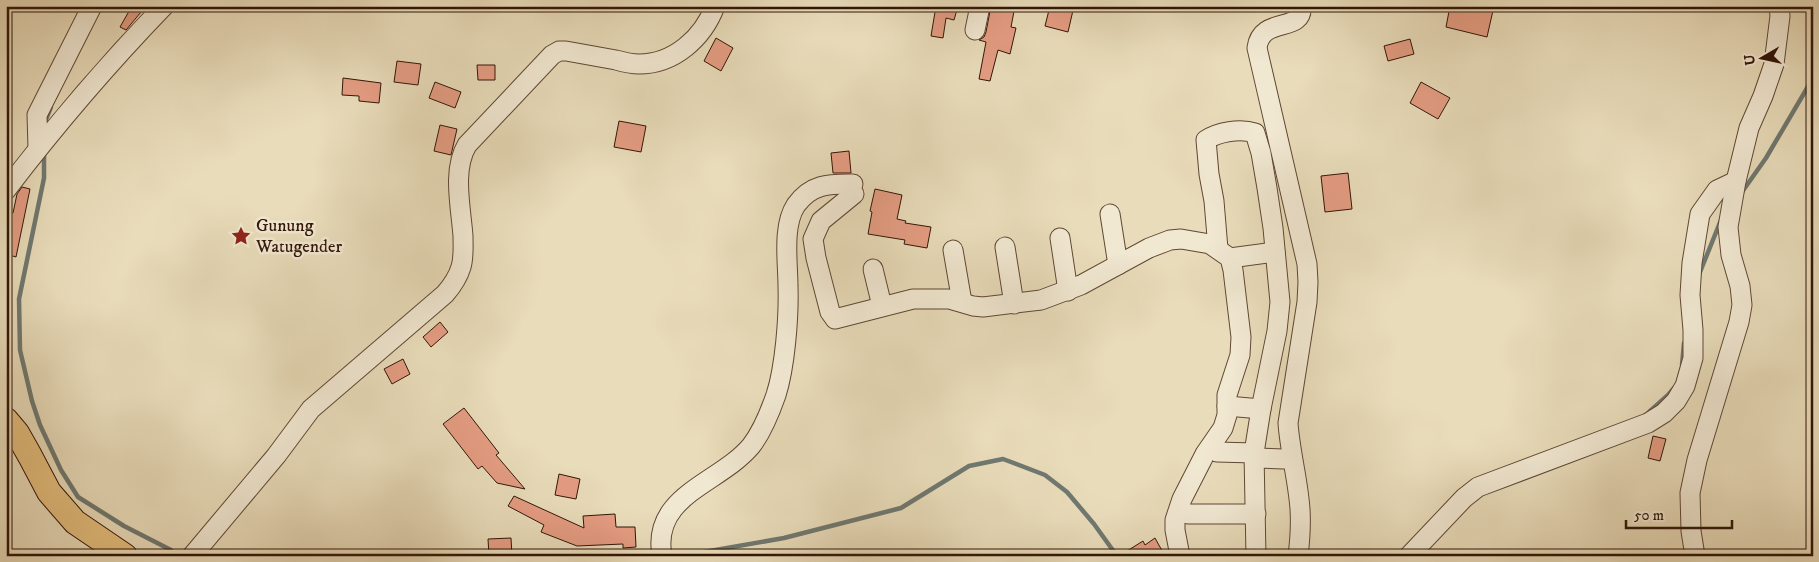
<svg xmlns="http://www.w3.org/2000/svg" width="1819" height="562" font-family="'IM FELL DW Pica',serif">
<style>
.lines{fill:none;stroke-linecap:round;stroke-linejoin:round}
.stream{stroke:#6f7870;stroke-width:4.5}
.building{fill:#e59d83;stroke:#311508}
.minor-casing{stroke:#5f4734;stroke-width:21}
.major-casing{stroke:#311508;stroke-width:26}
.minor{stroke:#f1e8d2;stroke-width:19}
.major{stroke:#e4be7d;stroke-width:24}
.labels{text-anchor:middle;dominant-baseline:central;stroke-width:5;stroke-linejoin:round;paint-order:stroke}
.poi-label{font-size:18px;fill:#311508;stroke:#f1e8d2;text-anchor:start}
</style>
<rect width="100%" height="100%" fill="#e9dcba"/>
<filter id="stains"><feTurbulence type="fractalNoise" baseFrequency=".004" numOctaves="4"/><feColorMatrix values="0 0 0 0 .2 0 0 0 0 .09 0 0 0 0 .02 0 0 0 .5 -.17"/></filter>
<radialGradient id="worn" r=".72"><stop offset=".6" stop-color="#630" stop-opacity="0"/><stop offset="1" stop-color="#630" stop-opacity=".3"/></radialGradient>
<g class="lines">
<g class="stream">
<path d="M45,122L51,107"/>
<path d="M44,152V178L19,299L20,350L32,401L40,425L61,470L78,497L124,526L171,550"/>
<path d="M1742,192L1766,158L1813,78"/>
<path d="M1698,277L1721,220"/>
<path d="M1682,365L1684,343"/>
<path d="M1649,412L1668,395L1674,388"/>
<path d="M681,556L784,538L901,508L969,466L1003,459L1045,475L1067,492L1094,524L1117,556"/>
</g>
</g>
<g class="building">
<path d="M132,6H146L126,30L120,27Z"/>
<path d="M936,6H958L954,20L946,18L943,38L931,36Z"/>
<path d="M991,6H1015L1011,27L1016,28L1010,54L998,50L990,81L979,79L986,42L979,40L984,37L986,32Z"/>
<path d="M1050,6H1074L1068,32L1045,26Z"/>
<path d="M1450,6H1494L1487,37L1446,27Z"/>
<path d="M716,38L733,48L721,71L704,61Z"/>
<path d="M1410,39L1414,54L1388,61L1384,46Z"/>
<path d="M397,61L421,64L418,85L394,82Z"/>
<path d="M477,65H495V80H478Z"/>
<path d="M343,78L381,83L379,103L359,101V96L342,95Z"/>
<path d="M435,82L461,92L455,108L429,98Z"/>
<path d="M1421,82L1450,98L1438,119L1410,103Z"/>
<path d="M619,121L646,126L641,152L614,147Z"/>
<path d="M440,125L457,129L451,155L434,151Z"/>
<path d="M849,151L851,173H833L831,153Z"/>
<path d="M1348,173L1352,209L1325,212L1321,176Z"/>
<path d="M22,187L30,189L16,257L6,254V211L13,213L17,194Z"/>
<path d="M875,189L902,195L897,219L906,221L905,223L931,227L927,248L904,244L905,240L868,234L872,212L870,211Z"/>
<path d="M440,322L448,332L431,347L423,337Z"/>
<path d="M403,359L410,374L392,384L384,369Z"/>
<path d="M464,408L499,453L496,455L525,489L497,483L482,466L478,469L443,424Z"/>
<path d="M1653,436L1666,439L1660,461L1648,458Z"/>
<path d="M559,474L580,479L576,499L555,495Z"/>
<path d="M514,496L584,528L583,516L615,514L616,527H635L636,547L623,548V544L577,546L541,532L544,525L508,506Z"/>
<path d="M511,538L512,556H489L488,539Z"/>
<path d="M1155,538L1165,556H1119L1143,541L1145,545Z"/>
</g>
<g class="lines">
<defs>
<g id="minor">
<path d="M975,30L980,6"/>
<path d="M38,148L37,115L92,6"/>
<path d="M6,190C55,126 108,64 164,6"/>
<path d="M854,194L821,221L813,239L816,258L830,312L835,319L913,299H949L973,306L983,307L1041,300L1081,285L1149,248L1170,240L1181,239L1210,244L1230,258L1233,270L1241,337L1240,355L1227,395V415L1223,428L1205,454L1182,499L1175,520V530L1180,556"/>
<path d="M1110,214L1118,265"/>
<path d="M1060,238L1068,291"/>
<path d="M1005,247L1014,304"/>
<path d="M1218,249L1214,201L1209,174L1206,140C1218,132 1240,128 1255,133L1261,153L1267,188L1273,228L1280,302L1277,331L1261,409L1254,453L1256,556"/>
<path d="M953,250L962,302"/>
<path d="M1230,258L1275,252"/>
<path d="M873,269L882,306"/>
<path d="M1227,406L1261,409"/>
<path d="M1217,452L1254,453"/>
<path d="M1255,458L1284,459"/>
<path d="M1188,514H1256"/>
<path d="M192,556L276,456L311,409L445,294C452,286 458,277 461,267C464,257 463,247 463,236C461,208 452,170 467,145L552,55L559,51H566C582,54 599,57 616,60C623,62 631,64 639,64C674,64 703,38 715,6"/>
<path d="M662,556C651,495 719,484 751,446C762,432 770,412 776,395C785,367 789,317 788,286C788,263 782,226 796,205C812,183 830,184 853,184"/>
<path d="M1298,556C1300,540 1301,525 1300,509C1298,480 1290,452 1288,423L1307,302L1308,282L1307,264L1257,48C1261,15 1304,34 1301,6"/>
<path d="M1409,556L1464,498L1478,487L1648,423L1664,413L1676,401L1685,386L1693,358V330L1690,295L1692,263L1700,214L1717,190L1736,181"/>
<path d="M1695,556L1691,531L1690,493L1697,460L1739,322L1742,305L1740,286L1731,255L1728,227L1736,181L1749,128L1763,96L1774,64L1780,16L1779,6"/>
</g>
<path id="major" d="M6,420L17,433L30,456L49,492L75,522L125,556"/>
</defs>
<use href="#minor" class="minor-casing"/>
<use href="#major" class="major-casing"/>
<use href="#minor" class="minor"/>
<use href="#major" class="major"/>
</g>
<defs>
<symbol id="sight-bare" viewBox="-9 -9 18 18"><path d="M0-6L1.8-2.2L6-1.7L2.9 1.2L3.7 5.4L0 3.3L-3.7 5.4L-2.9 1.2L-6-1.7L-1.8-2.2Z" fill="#8f2418" stroke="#f1e8d2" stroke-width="2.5" paint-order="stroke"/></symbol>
</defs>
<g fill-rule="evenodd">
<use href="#sight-bare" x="227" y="222" width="28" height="28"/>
</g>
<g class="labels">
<g class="poi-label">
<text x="256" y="226">Gunung<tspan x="256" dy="21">Watugender</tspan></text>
</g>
</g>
<rect width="1819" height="562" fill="none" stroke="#e9dcba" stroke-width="25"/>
<rect x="8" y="8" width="1804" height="547" fill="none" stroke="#311508" stroke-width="2.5"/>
<rect x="12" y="12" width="1794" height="537" fill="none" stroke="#311508"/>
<g transform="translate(1762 58) rotate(261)" stroke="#f1e8d2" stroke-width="4" paint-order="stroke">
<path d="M0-4L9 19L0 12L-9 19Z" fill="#311508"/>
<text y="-8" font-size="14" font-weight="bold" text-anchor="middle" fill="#311508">U</text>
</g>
<path d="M1626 520v8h106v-8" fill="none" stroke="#311508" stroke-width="2.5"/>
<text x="1634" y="520" font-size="15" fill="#311508" stroke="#f1e8d2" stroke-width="4" paint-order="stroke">50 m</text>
<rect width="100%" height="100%" filter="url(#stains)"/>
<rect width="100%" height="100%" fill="url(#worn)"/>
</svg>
